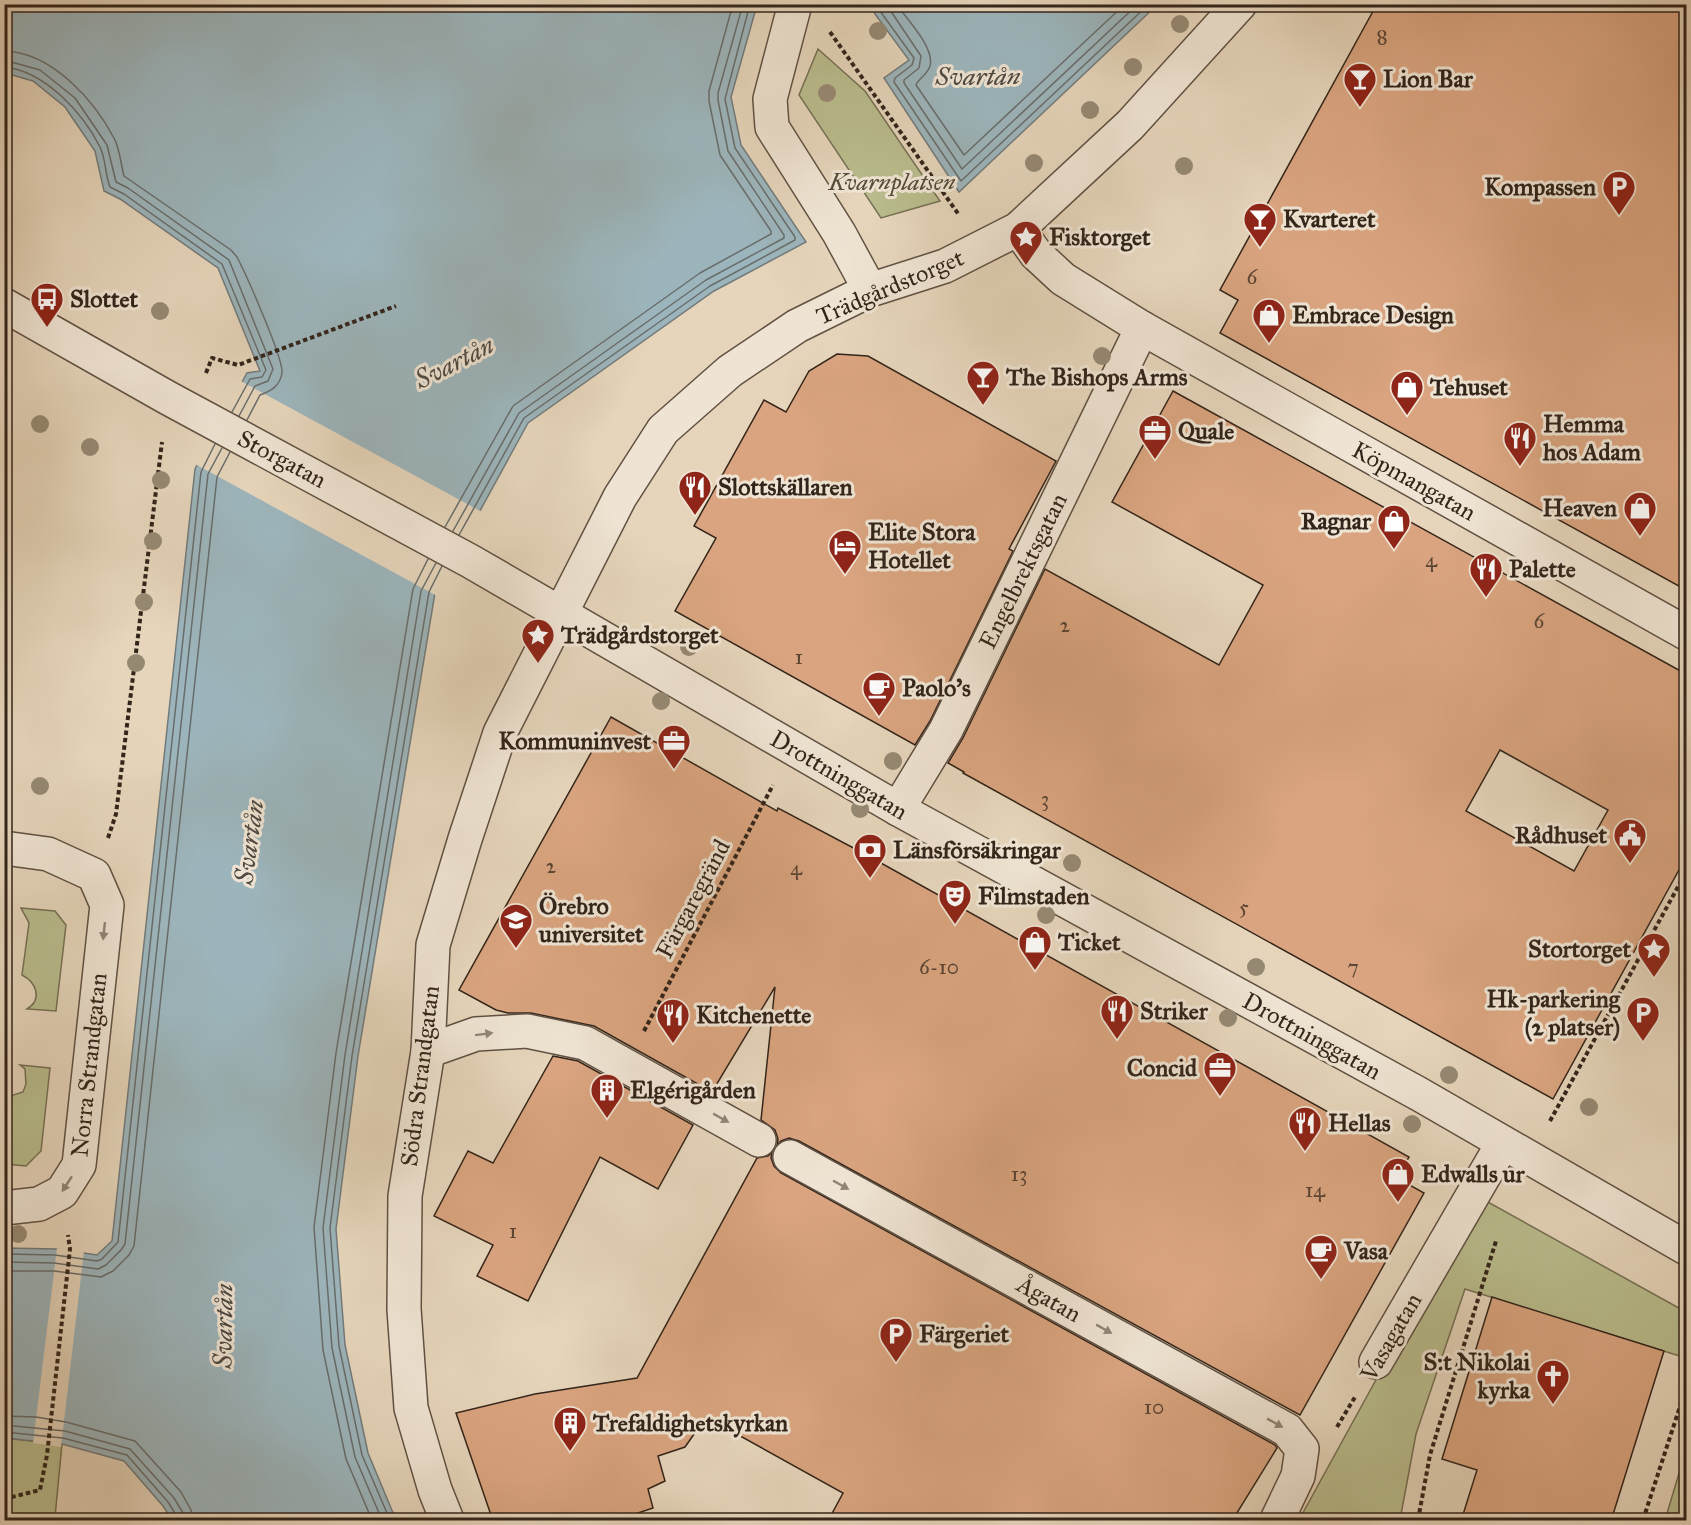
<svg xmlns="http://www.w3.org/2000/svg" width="1691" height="1525" font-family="'IM FELL Great Primer',serif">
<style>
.green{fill:#b9bc8d;stroke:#767054;stroke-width:1.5}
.water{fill:#9cb5bc;stroke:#727b7c;stroke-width:1.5}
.pier{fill:#e6d5bb}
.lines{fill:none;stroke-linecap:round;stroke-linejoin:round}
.shore{stroke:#686d6c;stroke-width:1.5}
.building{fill:#d9a47f;stroke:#33251b;stroke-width:1.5;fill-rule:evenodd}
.street-casing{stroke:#605143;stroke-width:36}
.path{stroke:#33251b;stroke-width:4;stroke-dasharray:4.5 3;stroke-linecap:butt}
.street{stroke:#efe4d3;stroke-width:33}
.tree{fill:#968973}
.oneway{fill:#918477}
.labels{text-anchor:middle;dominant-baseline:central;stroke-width:6;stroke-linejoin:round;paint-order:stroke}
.number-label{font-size:21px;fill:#5c4534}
.poi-label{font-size:24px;font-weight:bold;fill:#33251b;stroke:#efe4d3;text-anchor:start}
.park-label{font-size:24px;font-style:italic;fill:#544b38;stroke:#efe4d3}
.street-label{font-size:24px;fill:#33251b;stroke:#efe4d3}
.water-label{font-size:26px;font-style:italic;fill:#4d4943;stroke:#efe4d3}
</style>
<rect width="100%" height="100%" fill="#e6d5bb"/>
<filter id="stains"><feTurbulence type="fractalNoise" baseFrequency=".00333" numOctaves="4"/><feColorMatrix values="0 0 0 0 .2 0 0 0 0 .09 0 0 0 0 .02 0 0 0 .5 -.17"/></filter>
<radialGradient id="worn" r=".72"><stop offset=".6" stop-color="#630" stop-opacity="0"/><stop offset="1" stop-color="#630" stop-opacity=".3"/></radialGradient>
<g class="green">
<path d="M818,49L865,91L940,201L881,218L799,95Z"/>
<path d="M21,908L55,911L66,925L56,1011L27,1009C43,999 36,982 22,975L29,923Z"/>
<path d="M20,1065L50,1068L41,1151L26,1166L5,1164L10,1096L23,1092L26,1084L25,1069Z"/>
<path d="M1477,1196L1686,1312V1358L1465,1289L1416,1434L1400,1520H1299Z"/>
<path d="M4,1438L62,1444L55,1517L20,1518L13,1520H5Z"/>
<path d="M1686,1450V1520H1665Z"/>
</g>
<g class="water">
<path d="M4,5H757L731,97L741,145L806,242L714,291L528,423L435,593L358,1056L336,1229L345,1345L368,1453L396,1520H172L163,1506L124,1461L62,1444L5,1438V1248L56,1249L97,1255L112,1241L195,469L247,373L260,371L218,268L120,199L104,191L95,151L65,107L33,81L5,73Z"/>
<path d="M871,5V4L1157,5L959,192L884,78L909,60L875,14Z"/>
</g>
<g class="pier">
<path d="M239,380L482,512L437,596L195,464Z"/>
<path d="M57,1248L84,1251L61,1447L33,1443Z"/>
</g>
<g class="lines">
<g class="shore">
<path d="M878,4L880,11L914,58L912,65L895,78L894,82L961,181L1149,4"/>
<path d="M886,4L921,56L919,68L904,80V83L962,169L1138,4"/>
<path d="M896,4C907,19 935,48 930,66C927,75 919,78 916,85L964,155L1125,4"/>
<path d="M4,51C52,52 95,101 115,140C120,151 121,165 124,176L231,250L237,257C246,274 284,360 282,373C280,386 271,391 260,395L247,420"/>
<path d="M4,60L40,70L75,98L107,145L116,182L128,188L229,260L273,369L268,381L255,386L239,416"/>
<path d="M4,67C45,71 83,113 100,147C106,159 105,175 110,187L124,194L222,264L266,370L262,377L250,379L232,412"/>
<path d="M445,527L513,406L700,273L771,234V231L720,155L709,101V91L733,4"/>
<path d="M453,531L519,413L706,280L784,238V235L728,151L718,100V93L743,4"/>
<path d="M459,535L524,418L710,286L795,240V237L735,148L725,99L750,4"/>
<path d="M4,1254L55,1255L97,1261L102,1259L118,1242L201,472L215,444"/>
<path d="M4,1262L54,1263L98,1269L106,1265L121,1250L125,1244L208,474L222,448"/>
<path d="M4,1271H54L101,1277L113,1271L129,1255L134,1246L217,477L230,452"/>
<path d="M4,1416L36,1417L66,1422L135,1441L181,1492L191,1510L193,1520"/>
<path d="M4,1425L65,1431L130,1449L174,1498L183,1513L184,1520"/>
<path d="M4,1432L63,1438L127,1455L168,1502L176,1515L177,1520"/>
<path d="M372,1520L346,1459L323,1350L314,1227L336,1053L413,589L428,559"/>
<path d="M382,1520L355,1457L332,1348L323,1228L345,1055L421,591L436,563"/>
<path d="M390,1520L362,1455L339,1346L330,1228L352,1056L429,592L442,566"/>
</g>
</g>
<g class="building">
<path d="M1377,4H1686V590L1220,333L1238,300L1220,290Z"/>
<path d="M837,354L868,356L1056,461L1009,549L1013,551L930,721L915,745L675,611L716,538L694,526L764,400L786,412L809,371Z"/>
<path d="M1173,391L1686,674V857L1553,1099L963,773L964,772L948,763L963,738L1045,569L1219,665L1263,585L1112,502ZM1500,750L1608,810L1574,871L1466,811Z"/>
<path d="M611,717L777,811L778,808L863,853L1409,1157L1397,1178L1424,1193L1300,1415L799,1141L789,1138L781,1141L777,1145L778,1139L775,1130L761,1120L775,987L712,1092L594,1026L531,1013H508L496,1010L459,990Z"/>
<path d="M553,1056L578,1061L693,1125L658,1189L600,1157L528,1301L477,1276L493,1245L434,1216L468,1151L493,1163Z"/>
<path d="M772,1152L771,1158L774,1166L781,1173L1275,1445L1277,1448L1232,1521H828L843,1493L706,1417L685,1447L658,1456L665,1481L648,1489L653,1508L614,1521H493L456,1413L535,1394L637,1378L757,1158L768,1156Z"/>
<path d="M1492,1297L1664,1351L1611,1521H1461L1477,1470L1442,1459Z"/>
</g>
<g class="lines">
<defs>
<g id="street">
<path d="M795,4L770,99L772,127L839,233L870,290"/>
<path d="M1018,229L1036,254L1063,279L1142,328L1686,633"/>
<path d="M4,305L168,398L470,561L898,809L1419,1094L1686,1248"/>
<path d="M898,809L946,730L1142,328"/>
<path d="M4,848L48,854L94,875L107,905L79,1165L62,1192L39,1204L4,1208"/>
<path d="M428,1051L476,1034L527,1031L585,1043L759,1140"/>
<path d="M790,1157L1287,1430L1302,1449L1298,1476L1277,1520"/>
<path d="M1376,1362L1503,1143"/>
<path d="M447,1520L435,1490L411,1408L404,1309L405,1196L428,1051L433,945L465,839L500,733L620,497L663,430L730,371L797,326L870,290L945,266L1018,229L1130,125L1240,4"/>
</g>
</defs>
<use href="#street" class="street-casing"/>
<g class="path">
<path d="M830,32L959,215"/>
<path d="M206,373L212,358L238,365L396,306"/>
<path d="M108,838L116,814L162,442"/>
<path d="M644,1031L773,785"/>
<path d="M1550,1121L1686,872"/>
<path d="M1337,1427L1355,1397"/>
<path d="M4,1499L40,1490L47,1455L70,1249L68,1235"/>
<path d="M1418,1520L1430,1455L1496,1241"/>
<path d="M1643,1520L1686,1388"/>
</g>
<use href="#street" class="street"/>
</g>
<g class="tree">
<circle cx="1180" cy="24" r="9"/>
<circle cx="878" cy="31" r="9"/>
<circle cx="1133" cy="67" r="9"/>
<circle cx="827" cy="93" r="9"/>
<circle cx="1090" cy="110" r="9"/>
<circle cx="1034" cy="163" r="9"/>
<circle cx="1184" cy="166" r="9"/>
<circle cx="160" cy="311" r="9"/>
<circle cx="1102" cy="356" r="9"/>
<circle cx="40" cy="424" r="9"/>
<circle cx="90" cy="447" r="9"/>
<circle cx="161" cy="480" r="9"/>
<circle cx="153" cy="541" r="9"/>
<circle cx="144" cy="602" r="9"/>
<circle cx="689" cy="647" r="9"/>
<circle cx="136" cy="663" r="9"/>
<circle cx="661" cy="701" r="9"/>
<circle cx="893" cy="761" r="9"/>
<circle cx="40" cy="786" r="9"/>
<circle cx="860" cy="809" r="9"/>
<circle cx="1072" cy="863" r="9"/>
<circle cx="1046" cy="915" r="9"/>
<circle cx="1256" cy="967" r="9"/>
<circle cx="1228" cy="1018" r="9"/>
<circle cx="1449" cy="1075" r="9"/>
<circle cx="1589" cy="1107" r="9"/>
<circle cx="1412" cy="1124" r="9"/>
<circle cx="18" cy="1234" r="9"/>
</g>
<defs><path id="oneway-solid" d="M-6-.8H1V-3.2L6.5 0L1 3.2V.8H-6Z" transform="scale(1.5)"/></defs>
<g class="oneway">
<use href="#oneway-solid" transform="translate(104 931) rotate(96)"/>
<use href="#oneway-solid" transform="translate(484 1034) rotate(-7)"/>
<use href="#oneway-solid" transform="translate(721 1118) rotate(29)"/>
<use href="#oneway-solid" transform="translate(67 1184) rotate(123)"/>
<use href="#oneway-solid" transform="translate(841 1185) rotate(29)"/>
<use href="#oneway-solid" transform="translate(1104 1329) rotate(29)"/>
<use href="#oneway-solid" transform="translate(1275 1423) rotate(29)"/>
</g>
<defs>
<symbol id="bar-pin" viewBox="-11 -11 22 30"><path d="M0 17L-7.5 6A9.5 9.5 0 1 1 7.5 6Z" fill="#8f2418" stroke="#efe4d3"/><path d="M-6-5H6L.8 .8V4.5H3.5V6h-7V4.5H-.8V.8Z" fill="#fff"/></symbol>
<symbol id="parking-pin" viewBox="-11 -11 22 30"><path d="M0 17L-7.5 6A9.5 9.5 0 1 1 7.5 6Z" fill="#8f2418" stroke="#efe4d3"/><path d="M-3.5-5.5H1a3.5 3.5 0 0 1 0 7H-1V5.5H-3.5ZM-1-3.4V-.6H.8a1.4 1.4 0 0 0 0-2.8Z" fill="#fff"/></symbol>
<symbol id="sight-pin" viewBox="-11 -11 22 30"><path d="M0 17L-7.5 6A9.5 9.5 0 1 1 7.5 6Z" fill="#8f2418" stroke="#efe4d3"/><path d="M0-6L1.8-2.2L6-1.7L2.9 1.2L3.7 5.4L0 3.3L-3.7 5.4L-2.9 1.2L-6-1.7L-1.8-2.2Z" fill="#fff"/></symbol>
<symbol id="bus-pin" viewBox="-11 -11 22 30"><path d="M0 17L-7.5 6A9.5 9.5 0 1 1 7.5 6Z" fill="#8f2418" stroke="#efe4d3"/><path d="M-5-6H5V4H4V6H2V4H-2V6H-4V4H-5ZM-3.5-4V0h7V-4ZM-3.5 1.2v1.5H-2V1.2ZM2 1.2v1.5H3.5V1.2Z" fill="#fff"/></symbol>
<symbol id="shop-pin" viewBox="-11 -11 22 30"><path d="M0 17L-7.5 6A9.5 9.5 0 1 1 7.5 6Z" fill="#8f2418" stroke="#efe4d3"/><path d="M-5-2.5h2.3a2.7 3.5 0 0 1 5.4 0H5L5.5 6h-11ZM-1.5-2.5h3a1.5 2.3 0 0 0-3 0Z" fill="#fff"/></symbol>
<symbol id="office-pin" viewBox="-11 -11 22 30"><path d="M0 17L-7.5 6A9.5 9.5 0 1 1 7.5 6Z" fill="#8f2418" stroke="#efe4d3"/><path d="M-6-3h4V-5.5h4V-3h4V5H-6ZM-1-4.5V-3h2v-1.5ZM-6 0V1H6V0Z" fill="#fff"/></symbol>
<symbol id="restaurant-pin" viewBox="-11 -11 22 30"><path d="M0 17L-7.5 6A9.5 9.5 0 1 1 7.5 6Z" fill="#8f2418" stroke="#efe4d3"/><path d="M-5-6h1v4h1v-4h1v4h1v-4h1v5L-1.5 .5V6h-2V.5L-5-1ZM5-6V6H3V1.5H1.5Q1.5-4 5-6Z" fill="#fff"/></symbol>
<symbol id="hotel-pin" viewBox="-11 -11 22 30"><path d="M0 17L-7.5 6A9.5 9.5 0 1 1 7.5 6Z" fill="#8f2418" stroke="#efe4d3"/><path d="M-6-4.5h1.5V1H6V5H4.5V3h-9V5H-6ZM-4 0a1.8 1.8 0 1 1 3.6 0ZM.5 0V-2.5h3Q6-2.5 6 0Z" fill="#fff"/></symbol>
<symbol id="cafe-pin" viewBox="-11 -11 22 30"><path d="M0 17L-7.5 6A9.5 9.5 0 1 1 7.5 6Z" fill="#8f2418" stroke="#efe4d3"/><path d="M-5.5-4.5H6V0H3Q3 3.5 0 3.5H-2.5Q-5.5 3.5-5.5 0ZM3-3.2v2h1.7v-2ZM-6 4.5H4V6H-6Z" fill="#fff"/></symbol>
<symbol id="civic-pin" viewBox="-11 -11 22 30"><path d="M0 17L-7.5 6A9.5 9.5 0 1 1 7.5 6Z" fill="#8f2418" stroke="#efe4d3"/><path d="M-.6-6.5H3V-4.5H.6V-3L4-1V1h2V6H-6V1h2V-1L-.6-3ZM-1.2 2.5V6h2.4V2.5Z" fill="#fff"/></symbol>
<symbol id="bank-pin" viewBox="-11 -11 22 30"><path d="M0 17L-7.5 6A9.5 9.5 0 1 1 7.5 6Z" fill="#8f2418" stroke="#efe4d3"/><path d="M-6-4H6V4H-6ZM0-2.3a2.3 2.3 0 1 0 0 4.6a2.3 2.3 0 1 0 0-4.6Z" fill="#fff"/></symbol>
<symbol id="theatre-pin" viewBox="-11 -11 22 30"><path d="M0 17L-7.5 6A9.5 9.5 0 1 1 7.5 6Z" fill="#8f2418" stroke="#efe4d3"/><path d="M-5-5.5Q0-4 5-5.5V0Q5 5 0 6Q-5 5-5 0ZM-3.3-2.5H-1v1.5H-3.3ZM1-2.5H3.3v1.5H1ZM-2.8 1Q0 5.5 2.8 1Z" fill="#fff"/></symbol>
<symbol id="university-pin" viewBox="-11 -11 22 30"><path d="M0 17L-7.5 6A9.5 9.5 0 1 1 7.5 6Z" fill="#8f2418" stroke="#efe4d3"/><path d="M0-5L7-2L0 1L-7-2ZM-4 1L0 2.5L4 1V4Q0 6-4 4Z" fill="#fff"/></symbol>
<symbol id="building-pin" viewBox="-11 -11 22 30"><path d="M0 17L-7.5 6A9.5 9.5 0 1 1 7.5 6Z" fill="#8f2418" stroke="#efe4d3"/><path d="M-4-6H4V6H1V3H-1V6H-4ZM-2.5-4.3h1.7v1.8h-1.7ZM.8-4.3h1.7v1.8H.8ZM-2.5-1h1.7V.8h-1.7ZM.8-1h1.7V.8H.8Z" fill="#fff"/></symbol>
<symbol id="church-pin" viewBox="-11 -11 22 30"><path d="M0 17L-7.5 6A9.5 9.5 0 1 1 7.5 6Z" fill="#8f2418" stroke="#efe4d3"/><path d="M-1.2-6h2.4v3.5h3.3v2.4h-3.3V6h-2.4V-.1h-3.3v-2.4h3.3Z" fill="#fff"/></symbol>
</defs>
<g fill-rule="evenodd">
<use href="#bar-pin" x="1341" y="60" width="38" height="52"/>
<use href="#parking-pin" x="1600" y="168" width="38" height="52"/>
<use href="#bar-pin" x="1241" y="200" width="38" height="52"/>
<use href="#sight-pin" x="1007" y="218" width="38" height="52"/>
<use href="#bus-pin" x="28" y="280" width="38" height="52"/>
<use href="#shop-pin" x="1250" y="296" width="38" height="52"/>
<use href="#bar-pin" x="964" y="358" width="38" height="52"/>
<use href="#shop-pin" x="1388" y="368" width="38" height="52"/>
<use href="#office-pin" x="1136" y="412" width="38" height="52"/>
<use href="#restaurant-pin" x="1501" y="419" width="38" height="52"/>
<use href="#restaurant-pin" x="676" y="468" width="38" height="52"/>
<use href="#shop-pin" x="1621" y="489" width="38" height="52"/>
<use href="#shop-pin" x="1375" y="502" width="38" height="52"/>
<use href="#hotel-pin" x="826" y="527" width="38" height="52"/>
<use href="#restaurant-pin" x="1467" y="550" width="38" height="52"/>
<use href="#sight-pin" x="519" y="616" width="38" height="52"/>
<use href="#cafe-pin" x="860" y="669" width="38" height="52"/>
<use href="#office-pin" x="655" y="722" width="38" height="52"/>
<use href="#civic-pin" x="1611" y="816" width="38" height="52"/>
<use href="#bank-pin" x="851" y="831" width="38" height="52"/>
<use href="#theatre-pin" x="936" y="877" width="38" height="52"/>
<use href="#university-pin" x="497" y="901" width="38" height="52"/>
<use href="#shop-pin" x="1016" y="923" width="38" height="52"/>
<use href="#sight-pin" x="1635" y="930" width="38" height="52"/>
<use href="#restaurant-pin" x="1098" y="992" width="38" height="52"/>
<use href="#parking-pin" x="1624" y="994" width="38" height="52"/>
<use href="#restaurant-pin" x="654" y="996" width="38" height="52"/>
<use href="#office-pin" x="1201" y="1049" width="38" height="52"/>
<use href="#building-pin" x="588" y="1071" width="38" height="52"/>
<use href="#restaurant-pin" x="1286" y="1104" width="38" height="52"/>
<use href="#shop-pin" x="1379" y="1155" width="38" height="52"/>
<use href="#cafe-pin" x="1302" y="1232" width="38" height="52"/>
<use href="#parking-pin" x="877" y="1315" width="38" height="52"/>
<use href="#church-pin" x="1534" y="1357" width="38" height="52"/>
<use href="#building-pin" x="551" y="1404" width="38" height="52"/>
</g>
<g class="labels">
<g class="number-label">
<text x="1382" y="37">8</text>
<text x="1252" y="277">6</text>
<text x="1431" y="560">4</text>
<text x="1539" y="621">6</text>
<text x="1065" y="625">2</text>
<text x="799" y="657">1</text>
<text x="1045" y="799">3</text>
<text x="551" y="866">2</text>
<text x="796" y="868">4</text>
<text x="1244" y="907">5</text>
<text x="939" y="967">6-10</text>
<text x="1353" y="967">7</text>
<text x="1019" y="1174">13</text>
<text x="1315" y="1190">14</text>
<text x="513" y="1231">1</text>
<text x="1154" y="1407">10</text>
</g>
<g class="poi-label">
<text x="1383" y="79">Lion Bar</text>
<text x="1596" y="187" text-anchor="end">Kompassen</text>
<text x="1283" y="219">Kvarteret</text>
<text x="1049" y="237">Fisktorget</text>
<text x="70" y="299">Slottet</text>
<text x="1292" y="315">Embrace Design</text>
<text x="1006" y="377">The Bishops Arms</text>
<text x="1430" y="387">Tehuset</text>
<text x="1543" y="424">Hemma<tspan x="1543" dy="28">hos Adam</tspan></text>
<text x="1178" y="431">Quale</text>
<text x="718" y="487">Slottskällaren</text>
<text x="1617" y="508" text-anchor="end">Heaven</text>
<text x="1371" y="521" text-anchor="end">Ragnar</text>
<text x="868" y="532">Elite Stora<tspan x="868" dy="28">Hotellet</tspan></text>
<text x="1509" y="569">Palette</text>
<text x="561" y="635">Trädgårdstorget</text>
<text x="902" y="688">Paolo's</text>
<text x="651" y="741" text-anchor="end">Kommuninvest</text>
<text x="1607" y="835" text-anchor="end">Rådhuset</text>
<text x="893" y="850">Länsförsäkringar</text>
<text x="978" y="896">Filmstaden</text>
<text x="539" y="906">Örebro<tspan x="539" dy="28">universitet</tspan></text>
<text x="1058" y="942">Ticket</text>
<text x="1631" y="949" text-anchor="end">Stortorget</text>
<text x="1620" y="999" text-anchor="end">Hk-parkering<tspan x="1620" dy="28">(2 platser)</tspan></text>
<text x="1140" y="1011">Striker</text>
<text x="696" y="1015">Kitchenette</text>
<text x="1197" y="1068" text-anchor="end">Concid</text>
<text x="630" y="1090">Elgérigården</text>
<text x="1328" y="1123">Hellas</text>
<text x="1421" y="1174">Edwalls ur</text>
<text x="1344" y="1251">Vasa</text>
<text x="919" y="1334">Färgeriet</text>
<text x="1530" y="1362" text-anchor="end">S:t Nikolai<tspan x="1530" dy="28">kyrka</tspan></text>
<text x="593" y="1423">Trefaldighetskyrkan</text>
</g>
<g class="park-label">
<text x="892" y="182">Kvarnplatsen</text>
</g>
<g class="street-label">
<text transform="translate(890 287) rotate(-23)">Trädgårdstorget</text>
<text transform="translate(282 459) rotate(28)">Storgatan</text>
<text transform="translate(1414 481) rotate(29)">Köpmangatan</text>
<text transform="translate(1023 571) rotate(-64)">Engelbrektsgatan</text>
<text transform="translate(839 775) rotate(30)">Drottninggatan</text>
<text transform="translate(693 899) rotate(-62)">Färgaregränd</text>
<text transform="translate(1312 1036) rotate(29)">Drottninggatan</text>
<text transform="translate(89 1065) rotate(-84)">Norra Strandgatan</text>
<text transform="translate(420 1076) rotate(-83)">Södra Strandgatan</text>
<text transform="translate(1049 1299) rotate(29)">Ågatan</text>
<text transform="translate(1391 1337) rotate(-60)">Vasagatan</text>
</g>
<g class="water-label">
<text x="978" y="76">Svartån</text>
<text transform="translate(454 362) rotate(-27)">Svartån</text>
<text transform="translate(249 842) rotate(-82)">Svartån</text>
<text transform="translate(223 1326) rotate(-89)">Svartån</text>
</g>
</g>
<rect width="1691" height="1525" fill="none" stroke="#e6d5bb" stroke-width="24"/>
<rect x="6" y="6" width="1679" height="1513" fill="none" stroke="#33251b" stroke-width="3"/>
<rect x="12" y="12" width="1667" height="1501" fill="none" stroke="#33251b" stroke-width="1.5"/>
<rect width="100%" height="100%" filter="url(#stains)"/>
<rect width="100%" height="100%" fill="url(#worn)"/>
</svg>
